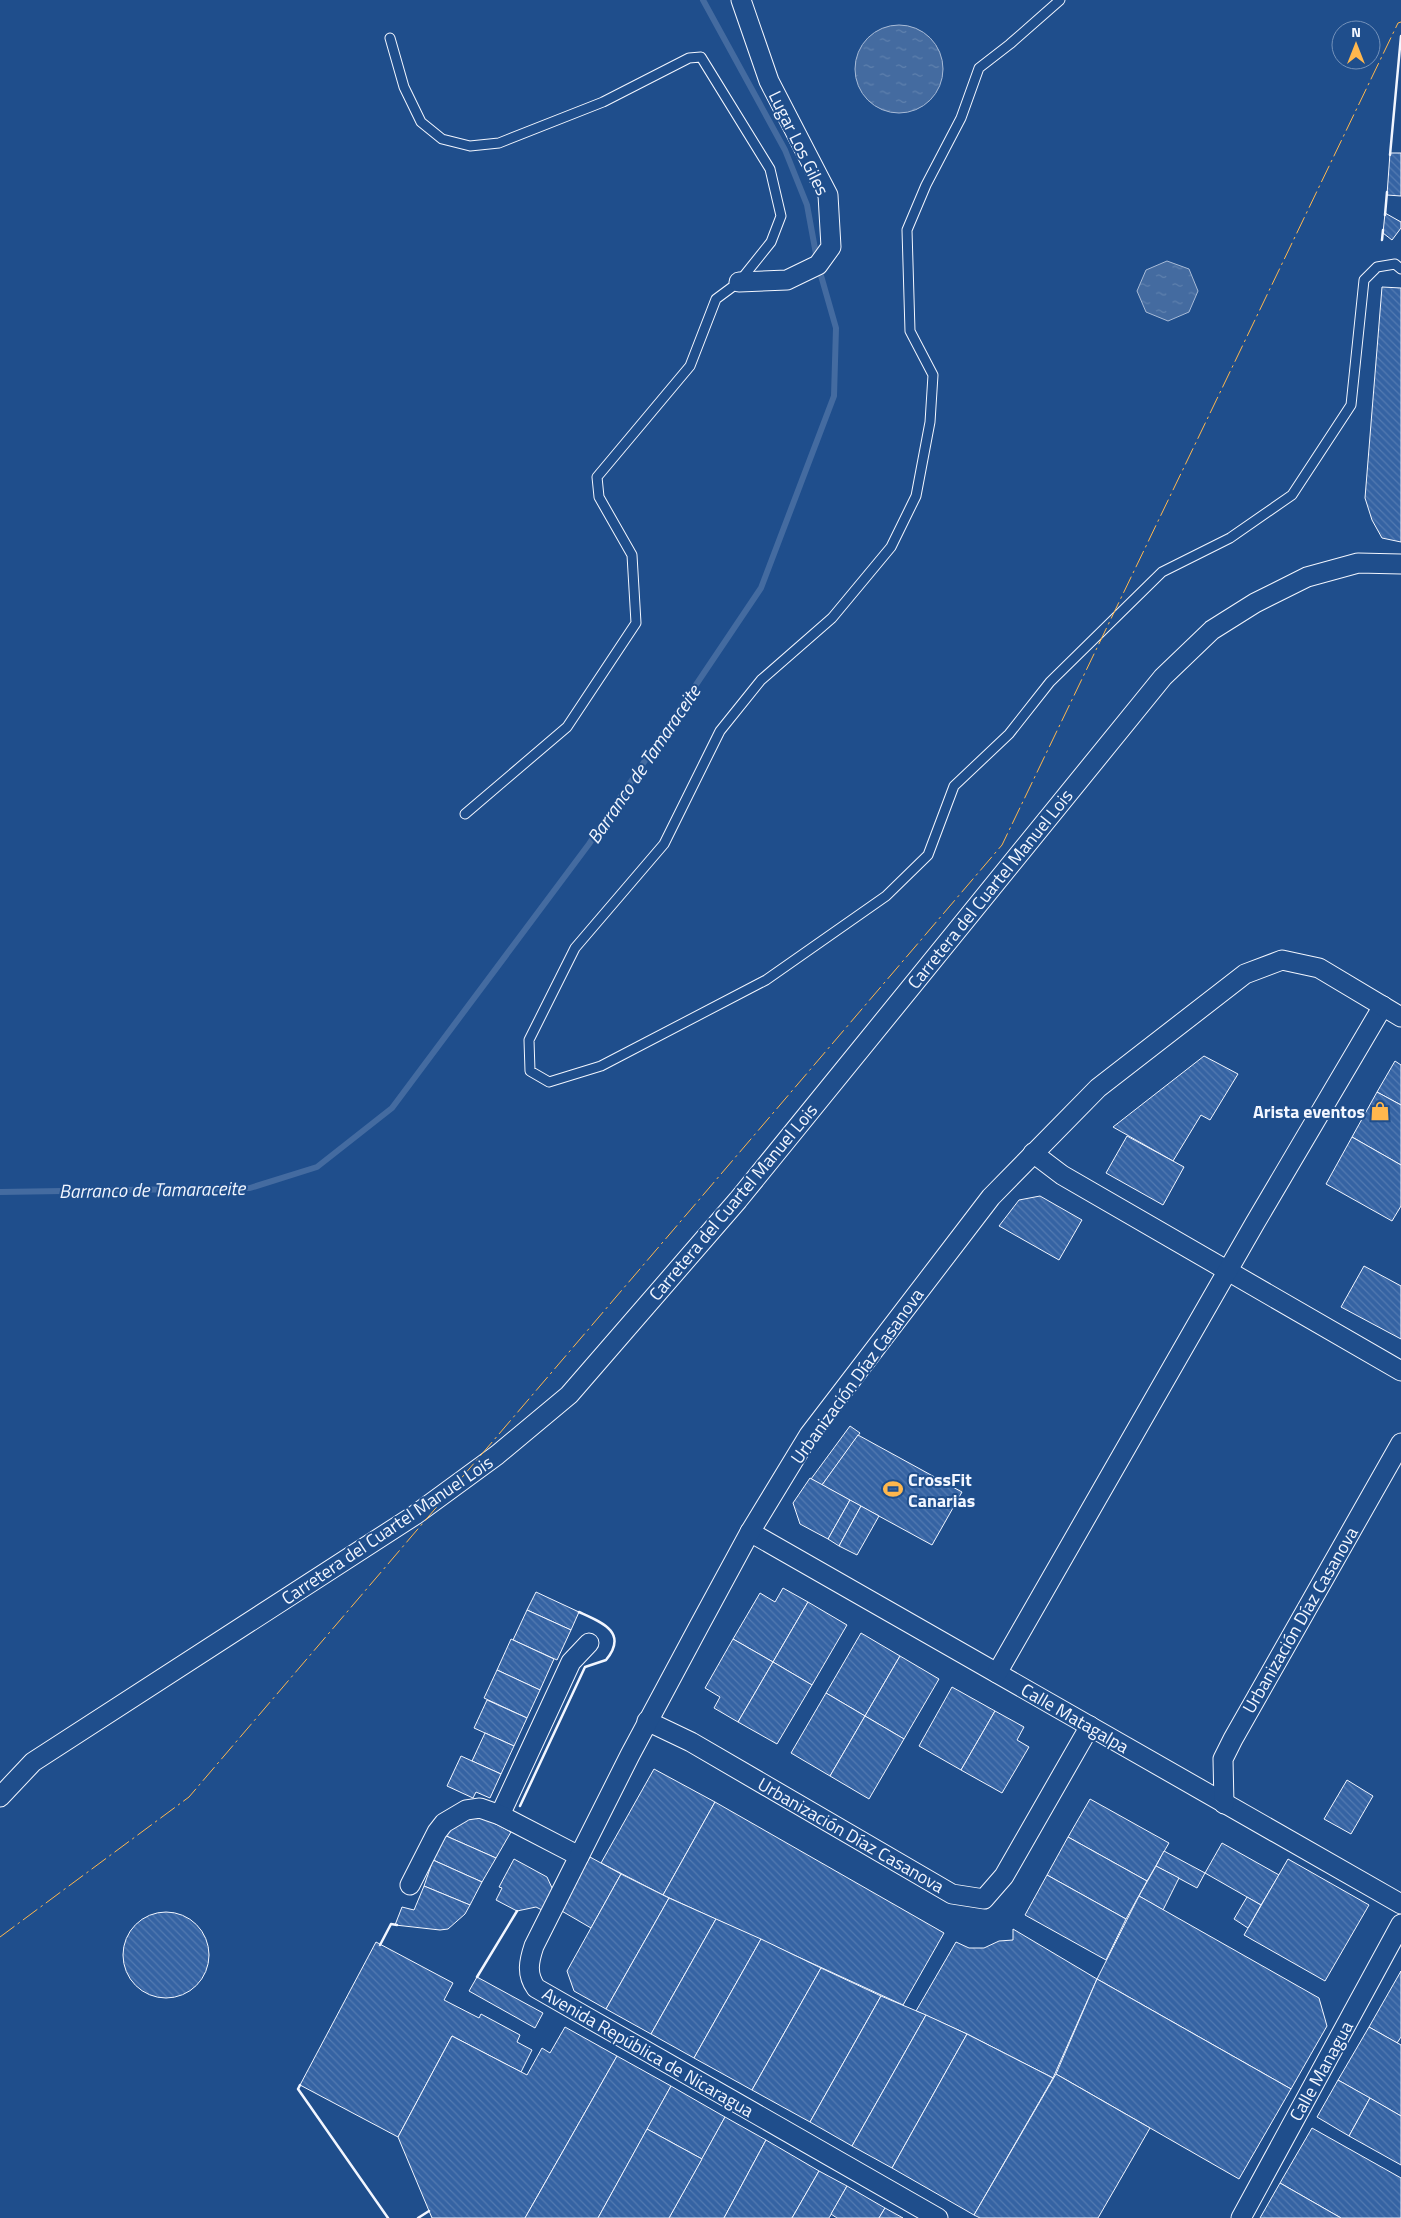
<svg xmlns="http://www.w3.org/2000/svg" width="1401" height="2218" font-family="'Titillium Web',sans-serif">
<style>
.water{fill:url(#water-ripples);stroke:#a8bbd7}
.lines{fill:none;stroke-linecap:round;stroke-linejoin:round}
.stream{stroke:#446ba0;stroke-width:6}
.building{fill:url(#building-back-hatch);stroke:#f2f6ff}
.lane-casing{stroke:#f2f6ff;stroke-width:11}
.street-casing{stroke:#f2f6ff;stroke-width:21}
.lane{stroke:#1f4e8c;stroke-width:9}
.street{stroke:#1f4e8c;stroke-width:19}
.wall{stroke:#f2f6ff;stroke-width:2.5}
.power{stroke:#ffb74d;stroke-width:1;stroke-dasharray:18 4 2.5 4;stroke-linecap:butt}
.labels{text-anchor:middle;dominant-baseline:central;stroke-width:4;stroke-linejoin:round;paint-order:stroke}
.street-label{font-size:18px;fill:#f2f6ff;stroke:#1f4e8c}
.poi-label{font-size:18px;font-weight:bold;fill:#f2f6ff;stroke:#1f4e8c;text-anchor:end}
.water-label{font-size:19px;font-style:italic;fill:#f2f6ff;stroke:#1f4e8c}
</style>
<defs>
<pattern id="water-ripples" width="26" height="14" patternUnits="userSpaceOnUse" patternTransform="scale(1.25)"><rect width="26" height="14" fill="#446ba0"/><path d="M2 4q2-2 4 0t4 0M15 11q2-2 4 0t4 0" fill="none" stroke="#5f81ae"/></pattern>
<pattern id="building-back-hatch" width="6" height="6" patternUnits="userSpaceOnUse" patternTransform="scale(1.25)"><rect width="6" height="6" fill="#3563a3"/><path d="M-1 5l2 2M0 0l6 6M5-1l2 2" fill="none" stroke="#537ab1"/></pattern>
</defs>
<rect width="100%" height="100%" fill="#1f4e8c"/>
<g class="water">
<circle cx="899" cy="69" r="44"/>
<path d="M1167,261L1189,269L1198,291L1189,312L1168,321L1146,312L1137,291L1146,270Z"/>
</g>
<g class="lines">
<path class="stream" d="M0,1192L250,1188L317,1167L392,1108L589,844L761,588L834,396L836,328L818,265L807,205L785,150L703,0"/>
</g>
<g class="building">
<path d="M1390,153H1401V196L1387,195Z"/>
<path d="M1385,213L1401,222V228L1392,240L1383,233Z"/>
<path d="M1382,287L1401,288V542L1382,538L1372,520L1365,498Z"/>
<path d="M1204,1056L1238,1074L1210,1120L1201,1115L1173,1161L1113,1127Z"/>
<path d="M1395,1061L1401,1065V1105L1377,1092Z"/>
<path d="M1377,1092L1401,1105V1165L1352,1137Z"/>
<path d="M1127,1136L1184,1167L1163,1205L1106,1173Z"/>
<path d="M1352,1137L1401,1165V1206L1392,1221L1326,1184Z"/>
<path d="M1040,1196L1082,1220L1059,1260L999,1226L1019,1200Z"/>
<path d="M1364,1266L1401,1286V1339L1341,1307Z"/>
<path d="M850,1426L860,1433L822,1485L811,1479Z"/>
<path d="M858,1435L962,1492L932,1545L822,1485Z"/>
<path d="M810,1478L850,1500L828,1539L800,1524L793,1503Z"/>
<path d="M850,1500L861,1506L839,1546L828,1539Z"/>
<path d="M861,1506L879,1516L857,1555L839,1546Z"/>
<path d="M783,1588L808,1602L773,1662L733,1639L760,1593L775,1602Z"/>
<path d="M536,1592L579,1612L571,1630L527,1610Z"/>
<path d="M808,1602L847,1625L812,1685L773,1662Z"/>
<path d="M527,1610L571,1630L557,1660L513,1640Z"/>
<path d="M861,1633L900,1656L865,1716L826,1693Z"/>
<path d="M511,1639L554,1659L540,1690L497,1670Z"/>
<path d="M733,1639L773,1662L738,1722L714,1708L720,1697L705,1688Z"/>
<path d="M900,1656L939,1679L904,1739L865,1716Z"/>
<path d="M773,1662L812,1685L777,1744L738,1722Z"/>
<path d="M497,1670L540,1690L527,1718L484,1698Z"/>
<path d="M952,1687L995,1711L961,1770L919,1746Z"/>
<path d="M826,1693L865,1716L830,1776L791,1753Z"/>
<path d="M487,1700L527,1718L514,1746L474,1728Z"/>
<path d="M995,1711L1024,1727L1017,1740L1029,1747L1002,1793L961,1770Z"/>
<path d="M865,1716L904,1739L869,1799L830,1776Z"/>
<path d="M485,1733L514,1746L501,1774L472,1761Z"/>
<path d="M461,1756L501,1774L490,1798L476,1792L473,1798L447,1786Z"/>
<path d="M654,1769L715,1802L663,1895L601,1863Z"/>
<path d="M1347,1780L1373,1796L1351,1834L1324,1819Z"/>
<path d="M1090,1799L1169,1843L1147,1881L1068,1837Z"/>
<path d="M715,1802L944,1933L903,2005L663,1895Z"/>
<path d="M471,1816H481L511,1832L496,1858L444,1835L452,1826Z"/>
<path d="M444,1835L496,1858L482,1882L433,1860Z"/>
<path d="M1068,1837L1147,1881L1126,1919L1047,1875Z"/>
<path d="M1222,1843L1279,1875L1261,1905L1205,1873Z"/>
<path d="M1164,1851L1205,1873L1197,1888L1156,1866Z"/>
<path d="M590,1857L621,1874L591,1928L560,1910Z"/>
<path d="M514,1859L547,1877L553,1890L542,1910L536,1907L517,1911L496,1900L502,1888L499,1887Z"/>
<path d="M1288,1859L1369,1905L1325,1981L1244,1935Z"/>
<path d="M433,1860L482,1882L470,1905L424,1886Z"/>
<path d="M1156,1866L1179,1878L1163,1910L1139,1896Z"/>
<path d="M621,1874L669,1898L606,2009L574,1991L567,1971Z"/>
<path d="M1047,1875L1126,1919L1106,1960L1025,1915Z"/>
<path d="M424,1886L470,1905L465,1914L448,1929L440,1930L395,1925L402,1907L414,1910Z"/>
<path d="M1139,1896L1319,1998L1327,2026L1291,2089L1097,1979Z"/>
<path d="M1247,1897L1261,1905L1248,1928L1234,1919Z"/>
<path d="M669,1898L716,1919L651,2034L606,2009Z"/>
<circle cx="166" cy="1955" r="43"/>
<path d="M716,1919L761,1939L694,2058L651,2034Z"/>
<path d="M1013,1929L1097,1979L1053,2078L967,2034L916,2011L956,1942L969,1948H984L999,1941L1013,1940Z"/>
<path d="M761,1939L821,1968L752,2090L694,2058Z"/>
<path d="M376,1942L453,1983L444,2000L479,2018L481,2014L520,2035L517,2042L532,2050L521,2072L452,2036L398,2137L300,2085Z"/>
<path d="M821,1968L881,1996L810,2122L752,2090Z"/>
<path d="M1401,1971V2037L1397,2043L1369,2027Z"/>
<path d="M477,1977L543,2013L535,2028L469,1991Z"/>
<path d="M1097,1979L1291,2089L1239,2179L1056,2074Z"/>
<path d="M881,1996L926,2015L852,2146L810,2122Z"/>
<path d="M926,2015L967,2034L892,2168L852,2146Z"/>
<path d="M565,2027L617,2056L525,2218H432L398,2137L452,2036L527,2075L542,2048L550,2053Z"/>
<path d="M1369,2027L1401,2045V2116L1338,2080Z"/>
<path d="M967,2034L1053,2078L974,2215L892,2168Z"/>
<path d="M617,2056L671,2086L598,2218H525Z"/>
<path d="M1056,2074L1150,2128L1098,2218H980L974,2215Z"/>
<path d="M1338,2080L1370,2098L1349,2136L1317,2117Z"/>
<path d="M671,2086L725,2117L702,2159L647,2129Z"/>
<path d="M1370,2098L1401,2116V2165L1349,2136Z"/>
<path d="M725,2117L766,2140L724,2218H669Z"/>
<path d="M1312,2128L1401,2178V2218H1341L1280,2183Z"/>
<path d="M647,2129L702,2159L669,2218H598Z"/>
<path d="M766,2140L819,2171L792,2218H724Z"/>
<path d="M819,2171L847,2186L829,2218H792Z"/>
<path d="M1280,2183L1341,2218H1260Z"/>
<path d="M847,2186L885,2208L879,2218H837L831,2214Z"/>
<path d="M885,2208L903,2218H879Z"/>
</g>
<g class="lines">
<defs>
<g id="lane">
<path d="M1060,0L1010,44L979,68L961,118L926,185L907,230L910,331L933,375L930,422L916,496L891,547L832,618L761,680L720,731L664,844L575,948L529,1040L530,1071L549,1082L601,1066L766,980L886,896L928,855L954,786L1009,734L1050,682L1162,572L1230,538L1292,495L1351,405L1364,280L1377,267L1395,264L1401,269"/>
<path d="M390,38L404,87L421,122L442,139L470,146L499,143L603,102L689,58L701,57L770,169L781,216L771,242L739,282L716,299L690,366L597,477L599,497L632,555L636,623L567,727L465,814"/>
</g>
<g id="street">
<path d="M739,282L787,280L818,265L831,247L828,195L769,81L741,0"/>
<path d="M1033,1153L1062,1175L1401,1371"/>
<path d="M750,1532L1401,1904"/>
<path d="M997,1673L1255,1223L1383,1006"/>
<path d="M647,1721L691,1742L952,1894L984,1899L1004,1876L1090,1726"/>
<path d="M0,1797L33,1762L415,1515L497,1455L569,1395L738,1200L1163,677L1212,630L1255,603L1307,577L1358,563L1401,564"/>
<path d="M1224,1804L1223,1759L1233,1739L1401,1443"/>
<path d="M500,1815L571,1662L589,1643"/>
<path d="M410,1885L437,1832L444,1823L466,1810L480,1808L500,1815L579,1856"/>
<path d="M938,2218L536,1988C526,1974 529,1961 534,1946L630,1755L698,1628L750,1532L809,1435L991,1197L1098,1088L1245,974L1282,960L1319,968L1401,1017"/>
<path d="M1241,2218L1401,1924"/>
</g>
</defs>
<use href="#lane" class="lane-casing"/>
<use href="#street" class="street-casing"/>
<use href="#lane" class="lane"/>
<use href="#street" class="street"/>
<g class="wall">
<path d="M1390,155L1401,36"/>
<path d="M1385,215L1387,192"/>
<path d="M1382,240L1383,230"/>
<path d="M520,1806L585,1667L606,1660C629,1632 601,1622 579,1612"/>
<path d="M380,1945L391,1924L397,1925"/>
<path d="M477,1977L517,1911"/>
<path d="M300,2085L298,2089L388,2218"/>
<path d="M418,2218L429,2211"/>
</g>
<path class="power" d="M0,1937L189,1797L1002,845L1398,23L1401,22"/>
</g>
<defs>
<symbol id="shop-bare" viewBox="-9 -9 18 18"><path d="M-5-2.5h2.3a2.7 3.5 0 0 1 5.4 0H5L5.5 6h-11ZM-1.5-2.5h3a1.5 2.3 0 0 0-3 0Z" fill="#ffb74d" stroke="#1f4e8c" stroke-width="2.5" paint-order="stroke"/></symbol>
<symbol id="stadium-bare" viewBox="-9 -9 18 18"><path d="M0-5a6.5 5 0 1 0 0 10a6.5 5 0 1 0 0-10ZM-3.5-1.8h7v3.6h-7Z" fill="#ffb74d" stroke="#1f4e8c" stroke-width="2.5" paint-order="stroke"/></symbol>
</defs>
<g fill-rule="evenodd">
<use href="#shop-bare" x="1366" y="1097" width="28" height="28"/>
<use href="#stadium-bare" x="879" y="1475" width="28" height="28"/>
</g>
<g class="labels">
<g class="street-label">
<text transform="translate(799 143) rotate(64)">Lugar Los Giles</text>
<text transform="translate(990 889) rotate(-51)">Carretera del Cuartel Manuel Lois</text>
<text transform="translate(733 1202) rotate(-50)">Carretera del Cuartel Manuel Lois</text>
<text transform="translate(857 1376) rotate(-54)">Urbanización Díaz Casanova</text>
<text transform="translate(387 1530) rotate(-34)">Carretera del Cuartel Manuel Lois</text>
<text transform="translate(1300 1620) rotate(-60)">Urbanización Díaz Casanova</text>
<text transform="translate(1075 1718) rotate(30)">Calle Matagalpa</text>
<text transform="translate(851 1835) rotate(30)">Urbanización Díaz Casanova</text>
<text transform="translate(648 2052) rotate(30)">Avenida República de Nicaragua</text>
<text transform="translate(1321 2071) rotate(-61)">Calle Managua</text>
</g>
<g class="poi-label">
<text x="1365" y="1111">Arista eventos</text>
<text x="908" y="1479" text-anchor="start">CrossFit<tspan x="908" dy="21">Canarias</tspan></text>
</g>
<g class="water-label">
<text transform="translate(643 764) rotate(-56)">Barranco de Tamaraceite</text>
<text transform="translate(152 1189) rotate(-1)">Barranco de Tamaraceite</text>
</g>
</g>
<g transform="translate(1356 45)"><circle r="24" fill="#1f4e8c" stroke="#7391ba"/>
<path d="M0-4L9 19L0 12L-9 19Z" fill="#ffb74d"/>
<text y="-8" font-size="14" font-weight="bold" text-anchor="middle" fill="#f2f6ff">N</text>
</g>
</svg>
